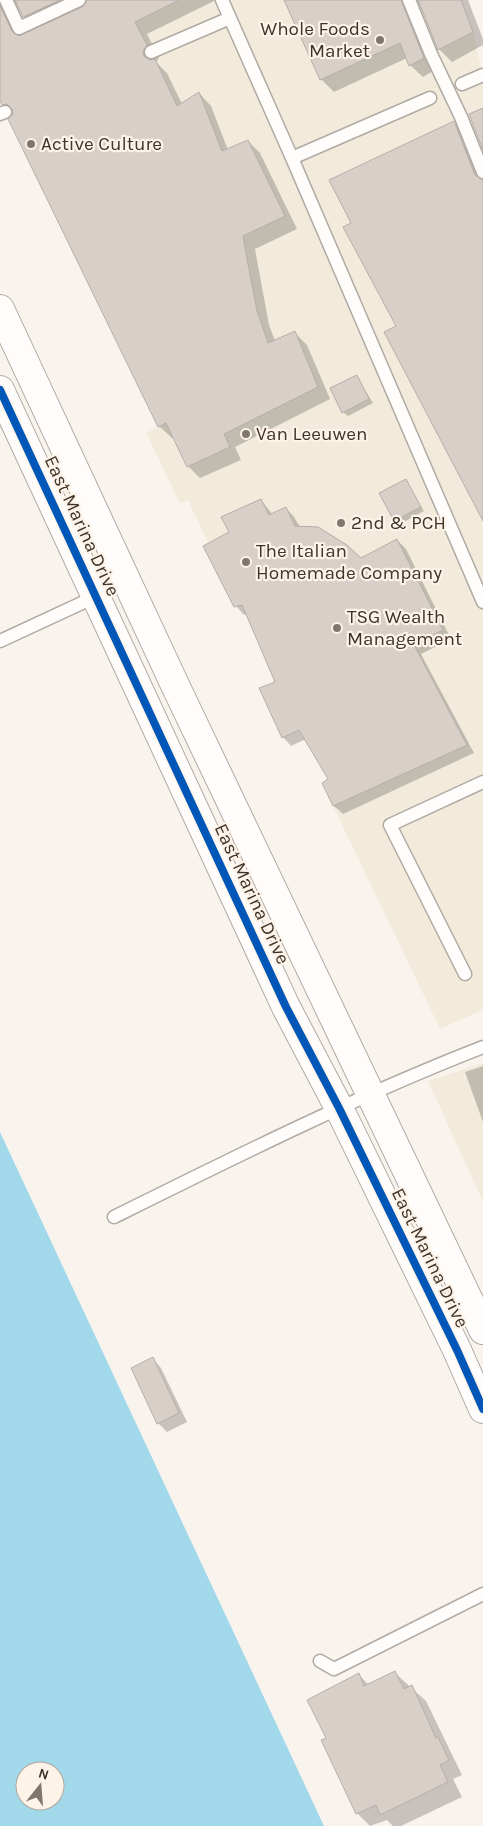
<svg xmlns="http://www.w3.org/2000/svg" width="483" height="1826" font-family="Karla,sans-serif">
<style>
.commercial{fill:#f2ebdc}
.water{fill:#a2d9ea;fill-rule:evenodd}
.shadow{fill:#0003;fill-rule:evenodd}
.building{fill:#d9cfc9;stroke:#b7aea9}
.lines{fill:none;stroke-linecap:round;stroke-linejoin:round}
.lane-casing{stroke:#b1aaa3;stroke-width:15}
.secondary-casing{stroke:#b1aaa3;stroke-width:30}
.lane{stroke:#fefdfc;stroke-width:12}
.secondary{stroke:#fefdfc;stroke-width:28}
.lane-bridge-casing{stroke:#b1aaa3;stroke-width:15;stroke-linecap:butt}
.lane-bridge{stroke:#fefdfc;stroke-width:12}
.cycleway-casing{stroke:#fef3e8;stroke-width:11}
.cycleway{stroke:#0057b8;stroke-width:8}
.poi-dot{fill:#7f776e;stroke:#fef3e8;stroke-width:2}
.labels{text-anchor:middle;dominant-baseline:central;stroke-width:4.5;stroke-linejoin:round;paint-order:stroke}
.poi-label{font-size:19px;fill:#3e3429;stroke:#fef3e8;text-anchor:start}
.street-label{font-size:19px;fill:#3e3429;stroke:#fef3e8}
</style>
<rect width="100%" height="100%" fill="#f9f3ed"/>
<g class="commercial">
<path d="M0,0H461L473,31L483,77V1010L440,1029L322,783L348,770L299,730L282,738L259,688L275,681L242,605L234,607L203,546L208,543L188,500L180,503L146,433L158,427L0,101Z"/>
<path d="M483,1063V1202L428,1081Z"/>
</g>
<path class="water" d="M0,1132L324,1826H0ZM25,1771H55V1801H25Z"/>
<g class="shadow">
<path d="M0,0H216L147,34L159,58L156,62L167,73L182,104L199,93L211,106L228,150L248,141L260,153L297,229L255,249L269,325L275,341L295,333L307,345L330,399L235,447L241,460L200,478L188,466L174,437L172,438L159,426L14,115L0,98ZM15,5H18L24,16L37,29L20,37L10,13Z"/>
<path d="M285,0H468L483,39V45L452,62L439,49L419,4L414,8L435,70L423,77L410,65L407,58L334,92L321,79Z"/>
<path d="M454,123L466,135L483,178V519L353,223Z"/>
<path d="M357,377L373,403L348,416L343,412Z"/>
<path d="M405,481L424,511L400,524L395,520Z"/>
<path d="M261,500L273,515L286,508L294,517L300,527L361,559L397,540L406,549L451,639L421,654L474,753L343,814L334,806L323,783L330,780L306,739L291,746L283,737L277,682L247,614L244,615L236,606L231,533Z"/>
<path d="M483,1066V1122L465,1072Z"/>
<path d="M153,1359L161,1368L187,1422L167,1432L158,1423Z"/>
<path d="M395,1673L426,1701L462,1775L453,1779L462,1797L401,1826H393L387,1820L370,1826L357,1813L327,1738L358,1674L369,1685Z"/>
</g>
<g class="building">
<path d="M15,0H60L23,17Z"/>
<path d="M87,0H179L135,22L147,45L143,51L144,56L150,60L155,59L177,106L199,92L222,151L248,140L285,216L243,236L248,264L257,311L268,343L295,331L318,387L224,434L230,447L187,467L166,423L158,427L8,119L13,114L12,109L7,104L2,105L0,101V6L12,31L19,36L82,7Z"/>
<path d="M284,0H401L424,58L409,66L400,43L320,80Z"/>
<path d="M418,0H461L473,32L438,50Z"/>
<path d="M483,108V150L469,114Z"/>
<path d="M454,121L475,175L483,180V521L384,332L396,326L343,227L351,223L329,180Z"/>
<path d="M357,375L369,399L342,413L330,388Z"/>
<path d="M406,479L421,507L394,521L379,493Z"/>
<path d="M261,499L269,515L286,507L295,526L318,527L347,545L361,558L397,539L443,630L414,645L467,745L333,806L322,783L328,779L299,730L282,738L259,688L275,682L242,605L234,607L203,546L229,532L221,517Z"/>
<path d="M153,1357L179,1413L157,1424L131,1368Z"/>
<path d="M395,1671L404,1689L412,1685L436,1738L438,1737L449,1760L440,1765L448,1782L380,1815L376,1805L356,1814L321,1740L326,1738L307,1700L359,1673L364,1686Z"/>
</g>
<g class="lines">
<defs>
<g id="lane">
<path d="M6,0L19,28L79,0"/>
<path d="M222,0L292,158L430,98"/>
<path d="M409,0L431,54"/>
<path d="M151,52L230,18"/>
<path d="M462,84L483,75"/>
<path d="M0,114L5,112"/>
<path d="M461,117L483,172"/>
<path d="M292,158L483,602"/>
<path d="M0,641L97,596L125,579"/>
<path d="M465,974L390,825L483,782"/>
<path d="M114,1217C235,1157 357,1096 483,1047"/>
<path d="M320,1661L334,1669L483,1594"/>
</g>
<g id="secondary">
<path d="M0,309L175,685L483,1330"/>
<path d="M0,390L286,1007L339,1108L457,1350L483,1409"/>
</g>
</defs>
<use href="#lane" class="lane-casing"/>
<use href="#secondary" class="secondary-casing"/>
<use href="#lane" class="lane"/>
<use href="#secondary" class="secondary"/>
<defs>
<path id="lane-bridge" d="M431,54L461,117"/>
</defs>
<use href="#lane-bridge" class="lane-bridge-casing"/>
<use href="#lane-bridge" class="lane-bridge"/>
<defs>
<path id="cycleway" d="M0,390L286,1007L339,1108L457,1350L483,1409"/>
</defs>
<use href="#cycleway" class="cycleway-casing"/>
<use href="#cycleway" class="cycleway"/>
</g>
<g class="poi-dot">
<circle cx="380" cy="40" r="5"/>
<circle cx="31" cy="144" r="5"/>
<circle cx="246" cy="434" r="5"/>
<circle cx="341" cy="523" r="5"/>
<circle cx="246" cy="562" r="5"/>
<circle cx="337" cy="628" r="5"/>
</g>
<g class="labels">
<g class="poi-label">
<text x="370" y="29" text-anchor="end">Whole Foods<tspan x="370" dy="22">Market</tspan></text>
<text x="41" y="144">Active Culture</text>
<text x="256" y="434">Van Leeuwen</text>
<text x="351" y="523">2nd &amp; PCH</text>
<text x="256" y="551">The Italian<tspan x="256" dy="22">Homemade Company</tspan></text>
<text x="347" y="617">TSG Wealth<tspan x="347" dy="22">Management</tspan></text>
</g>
<g class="street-label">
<text transform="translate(82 526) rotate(65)">East Marina Drive</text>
<text transform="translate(252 894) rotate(65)">East Marina Drive</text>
<text transform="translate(430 1258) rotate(64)">East Marina Drive</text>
</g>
</g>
<g transform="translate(40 1786) rotate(17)"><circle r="24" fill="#fef3e8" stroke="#b1a79c"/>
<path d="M0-4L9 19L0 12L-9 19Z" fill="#7f776e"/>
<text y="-8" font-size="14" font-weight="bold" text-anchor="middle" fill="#3e3429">N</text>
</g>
</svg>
